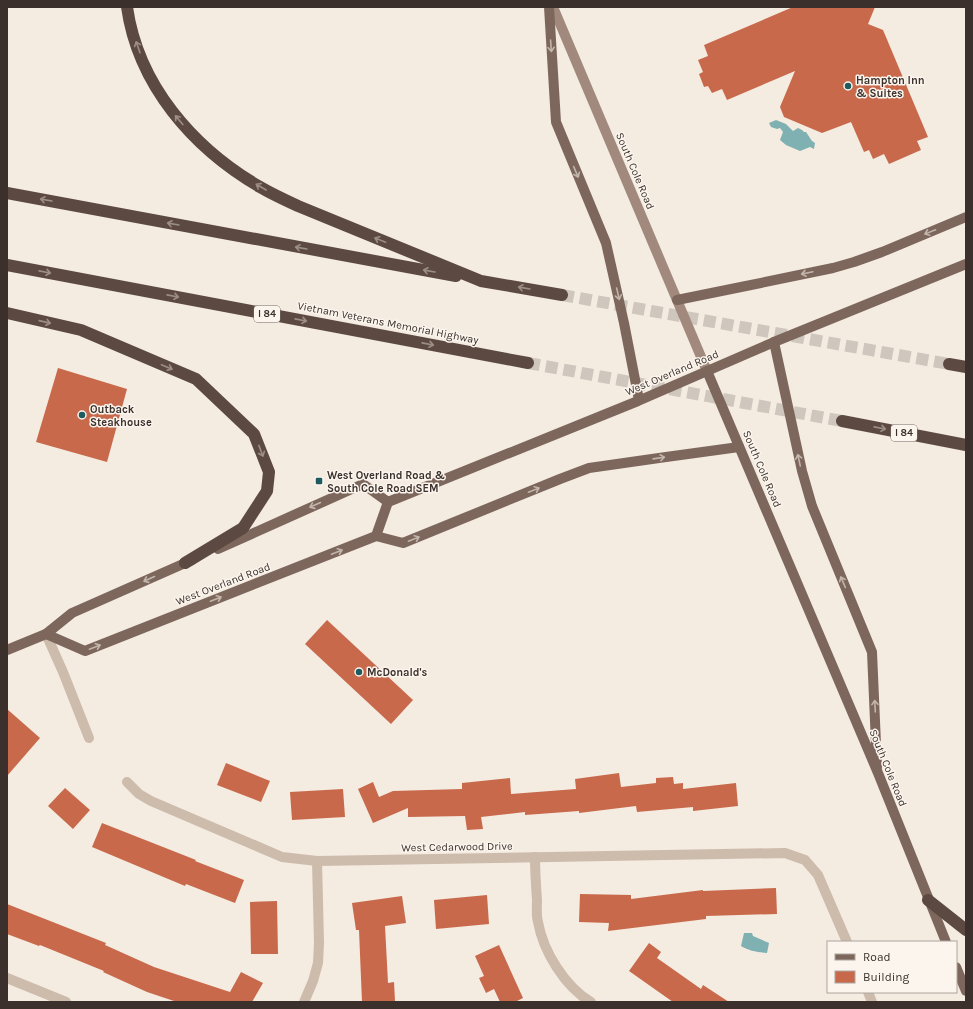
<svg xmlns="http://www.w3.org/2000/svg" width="973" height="1009" font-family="Karla,sans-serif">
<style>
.water{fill:#7fb0b2}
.building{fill:#c8694b}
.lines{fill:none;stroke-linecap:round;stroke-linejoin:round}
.highway-tunnel{stroke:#cfc6bd;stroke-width:12;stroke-dasharray:12 6;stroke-linecap:butt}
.street{stroke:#cdbbac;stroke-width:10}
.secondary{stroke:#a18a7d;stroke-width:10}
.primary{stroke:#7d675c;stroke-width:10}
.highway{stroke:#5c4a42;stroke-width:12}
.oneway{stroke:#c2b5ac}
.oneway2{stroke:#9c8e87}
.poi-dot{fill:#1f5a5e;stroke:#fbf5ee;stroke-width:1.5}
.labels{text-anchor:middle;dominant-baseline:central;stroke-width:3;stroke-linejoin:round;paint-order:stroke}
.shield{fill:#fbf5ee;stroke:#756b66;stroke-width:1}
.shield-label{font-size:10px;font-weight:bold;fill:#3b302b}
.poi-label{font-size:11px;font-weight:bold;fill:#3b302b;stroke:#fbf5ee;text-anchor:start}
.street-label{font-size:11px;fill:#3b302b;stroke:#fbf5ee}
</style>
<rect width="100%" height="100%" fill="#f4ebe1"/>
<g class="water">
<path d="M776,120L786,124L793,131L798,128L802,130L804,132H806L812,141L815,143L814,149L810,147L800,151L786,145L780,140L783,132L780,128L777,129L771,127L769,123Z"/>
<path d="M744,933H752L753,936L769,943L767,953C757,952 749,951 741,946Z"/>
</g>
<g class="building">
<path d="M793,7H875L868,24L883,30L928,137L917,141L921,150L889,164L884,154L873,159L869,150L864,152L851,122L822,133L784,117L780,107L795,71L727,100L722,89L712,93L708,86L704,87L699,74L703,72L698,60L708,56L704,45Z"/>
<path d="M58,368L127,389L107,462L36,442Z"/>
<path d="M327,620L413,700L391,724L305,644Z"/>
<path d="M7,709L40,738L7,776Z"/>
<path d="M226,763L270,781L261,802L217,785Z"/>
<path d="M619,773L621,787L656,783V778L673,777L674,784L683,783V789L736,783L738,806L693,811V807L637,812L636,806L579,813V811L525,815V812L481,817L483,829L467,830L465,816L408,817V808L373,823L358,789L373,782L379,797L393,791L462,789V783L510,778L511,794L576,789L575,779Z"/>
<path d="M65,788L90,810L73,829L48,806Z"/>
<path d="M343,789L345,817L292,820L290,792Z"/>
<path d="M102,823L196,860L195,861L244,880L235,903L186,884L185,886L92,847Z"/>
<path d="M776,888L777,914L706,916V919L608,931L609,923L579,922L580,894L631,895V899L703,890V891Z"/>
<path d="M487,895L489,924L436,929L434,900Z"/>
<path d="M402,896L406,923L385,926L388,983L394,982L395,1001L362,1002L359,930H356L352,903Z"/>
<path d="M277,901L278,954H251L250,902Z"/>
<path d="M7,904L106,943L105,945L154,967L230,992L241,972L263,983L252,1002H177L147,992L103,972L104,971L40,945L39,946L7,934Z"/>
<path d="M649,943L661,952L657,958L701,989L703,985L729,1002H673L629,971Z"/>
<path d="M499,945L523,998L515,1002H500L494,989L486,993L479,978L484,976L475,956Z"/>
</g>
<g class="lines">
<g class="highway-tunnel">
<path d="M562,295L949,364"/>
<path d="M528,363L842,421"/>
</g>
<g class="street">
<path d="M46,634L63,672L89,738"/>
<path d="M127,782L139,794L151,801L282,857L317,861L785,853L805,860L818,875L847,942"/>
<path d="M535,857C535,872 536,886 537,900C537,907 536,915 538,922C543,951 565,987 591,1002"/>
<path d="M7,978L66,1002"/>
<path d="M868,992L872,1002"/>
<path d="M304,1002L313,981L318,963L319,943L317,861"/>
</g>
<path class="secondary" d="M553,7L707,371"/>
<g class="primary">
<path d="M549,7L556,122L606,243L624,323L639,400"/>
<path d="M677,300L746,286L833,268L854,262L882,252L966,217"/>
<path d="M774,342L802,471L812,506L872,652L877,767"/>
<path d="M707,371L878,773L946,942"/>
<path d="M376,536L403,543L560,479L589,468L666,457L739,447"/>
<path d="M218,549L363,484L388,502"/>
<path d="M46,634L85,651L376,536L388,502L638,401L774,342L966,264"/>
<path d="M7,650L46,634L72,613L192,560"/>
<path d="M956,967L966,991"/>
</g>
<g class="highway">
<path d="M127,7C138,85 193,148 260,187C272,194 285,200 298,206L481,281L562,295"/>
<path d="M7,193L456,276"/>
<path d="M7,265L528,363"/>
<path d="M7,313L81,330L196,379L254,434L269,472L267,491L243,528L185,563"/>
<path d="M949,364L966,367"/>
<path d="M842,421L966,445"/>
<path d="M928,900L966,930"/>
</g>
</g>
<defs><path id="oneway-shaft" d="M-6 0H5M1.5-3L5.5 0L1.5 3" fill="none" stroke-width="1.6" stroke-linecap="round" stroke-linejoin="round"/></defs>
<g class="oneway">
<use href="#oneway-shaft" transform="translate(551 46) rotate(86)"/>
<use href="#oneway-shaft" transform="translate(576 172) rotate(67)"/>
<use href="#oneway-shaft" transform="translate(930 232) rotate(158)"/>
<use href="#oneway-shaft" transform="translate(807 273) rotate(168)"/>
<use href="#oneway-shaft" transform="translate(618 294) rotate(77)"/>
<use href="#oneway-shaft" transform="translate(659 458) rotate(-8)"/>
<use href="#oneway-shaft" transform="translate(799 460) rotate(-102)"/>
<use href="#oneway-shaft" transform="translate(534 490) rotate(-22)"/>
<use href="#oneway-shaft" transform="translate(315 505) rotate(156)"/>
<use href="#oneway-shaft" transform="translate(414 539) rotate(-22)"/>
<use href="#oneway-shaft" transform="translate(337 552) rotate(-21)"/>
<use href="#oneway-shaft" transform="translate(149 579) rotate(156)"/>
<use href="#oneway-shaft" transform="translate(843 582) rotate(-113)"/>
<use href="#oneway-shaft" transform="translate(216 599) rotate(-21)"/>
<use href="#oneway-shaft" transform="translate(95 647) rotate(-21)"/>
<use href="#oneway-shaft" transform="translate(875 706) rotate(-93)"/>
</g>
<g class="oneway2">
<use href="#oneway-shaft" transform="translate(138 47) rotate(-109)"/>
<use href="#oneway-shaft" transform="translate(179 120) rotate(-130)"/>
<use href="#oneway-shaft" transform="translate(261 187) rotate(-150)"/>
<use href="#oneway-shaft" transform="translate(46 200) rotate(-170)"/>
<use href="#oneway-shaft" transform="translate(173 224) rotate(-170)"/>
<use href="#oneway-shaft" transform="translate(380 240) rotate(-158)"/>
<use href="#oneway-shaft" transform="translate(301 248) rotate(-170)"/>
<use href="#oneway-shaft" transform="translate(429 271) rotate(-170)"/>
<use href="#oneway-shaft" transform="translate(45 272) rotate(11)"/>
<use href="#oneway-shaft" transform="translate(524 288) rotate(-170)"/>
<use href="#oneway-shaft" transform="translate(173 296) rotate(11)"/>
<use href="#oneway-shaft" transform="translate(301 320) rotate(11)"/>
<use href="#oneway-shaft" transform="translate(45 322) rotate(13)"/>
<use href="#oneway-shaft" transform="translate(428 344) rotate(11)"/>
<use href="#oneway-shaft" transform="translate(167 367) rotate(23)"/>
<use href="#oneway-shaft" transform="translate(880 428) rotate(11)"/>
<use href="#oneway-shaft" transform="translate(261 451) rotate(69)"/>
</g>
<g class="poi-dot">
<circle cx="848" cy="86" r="4"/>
<circle cx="82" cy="415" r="4"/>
<rect x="315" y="477" width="8" height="8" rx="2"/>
<circle cx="359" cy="672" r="4"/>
</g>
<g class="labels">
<g class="shield">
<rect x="254" y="306" width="26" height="16" rx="3"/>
<rect x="891" y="425" width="26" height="16" rx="3"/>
</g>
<g class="shield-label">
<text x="267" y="314">I 84</text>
<text x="904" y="433">I 84</text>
</g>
<g class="poi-label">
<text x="856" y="80">Hampton Inn<tspan x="856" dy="13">&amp; Suites</tspan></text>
<text x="90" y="409">Outback<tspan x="90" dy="13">Steakhouse</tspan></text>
<text x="327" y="475">West Overland Road &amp;<tspan x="327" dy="13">South Cole Road SEM</tspan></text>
<text x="367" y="672">McDonald's</text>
</g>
<g class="street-label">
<text transform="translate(635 171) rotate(67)">South Cole Road</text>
<text transform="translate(388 323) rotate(11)">Vietnam Veterans Memorial Highway</text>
<text transform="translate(672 373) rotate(-23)">West Overland Road</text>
<text transform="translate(762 469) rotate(67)">South Cole Road</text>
<text transform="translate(223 584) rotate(-21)">West Overland Road</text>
<text transform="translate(888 768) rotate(68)">South Cole Road</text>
<text transform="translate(457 847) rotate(-1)">West Cedarwood Drive</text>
</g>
</g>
<rect width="973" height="1009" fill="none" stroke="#3b302b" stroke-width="16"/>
<rect x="827" y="941" width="130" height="52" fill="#fbf5ee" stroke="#aea6a0"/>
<rect x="835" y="954" width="20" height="6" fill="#7d675c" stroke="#aea6a0"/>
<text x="863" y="961" font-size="12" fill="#3b302b">Road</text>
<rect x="835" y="971" width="20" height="12" fill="#c8694b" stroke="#aea6a0"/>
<text x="863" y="981" font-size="12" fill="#3b302b">Building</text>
</svg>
